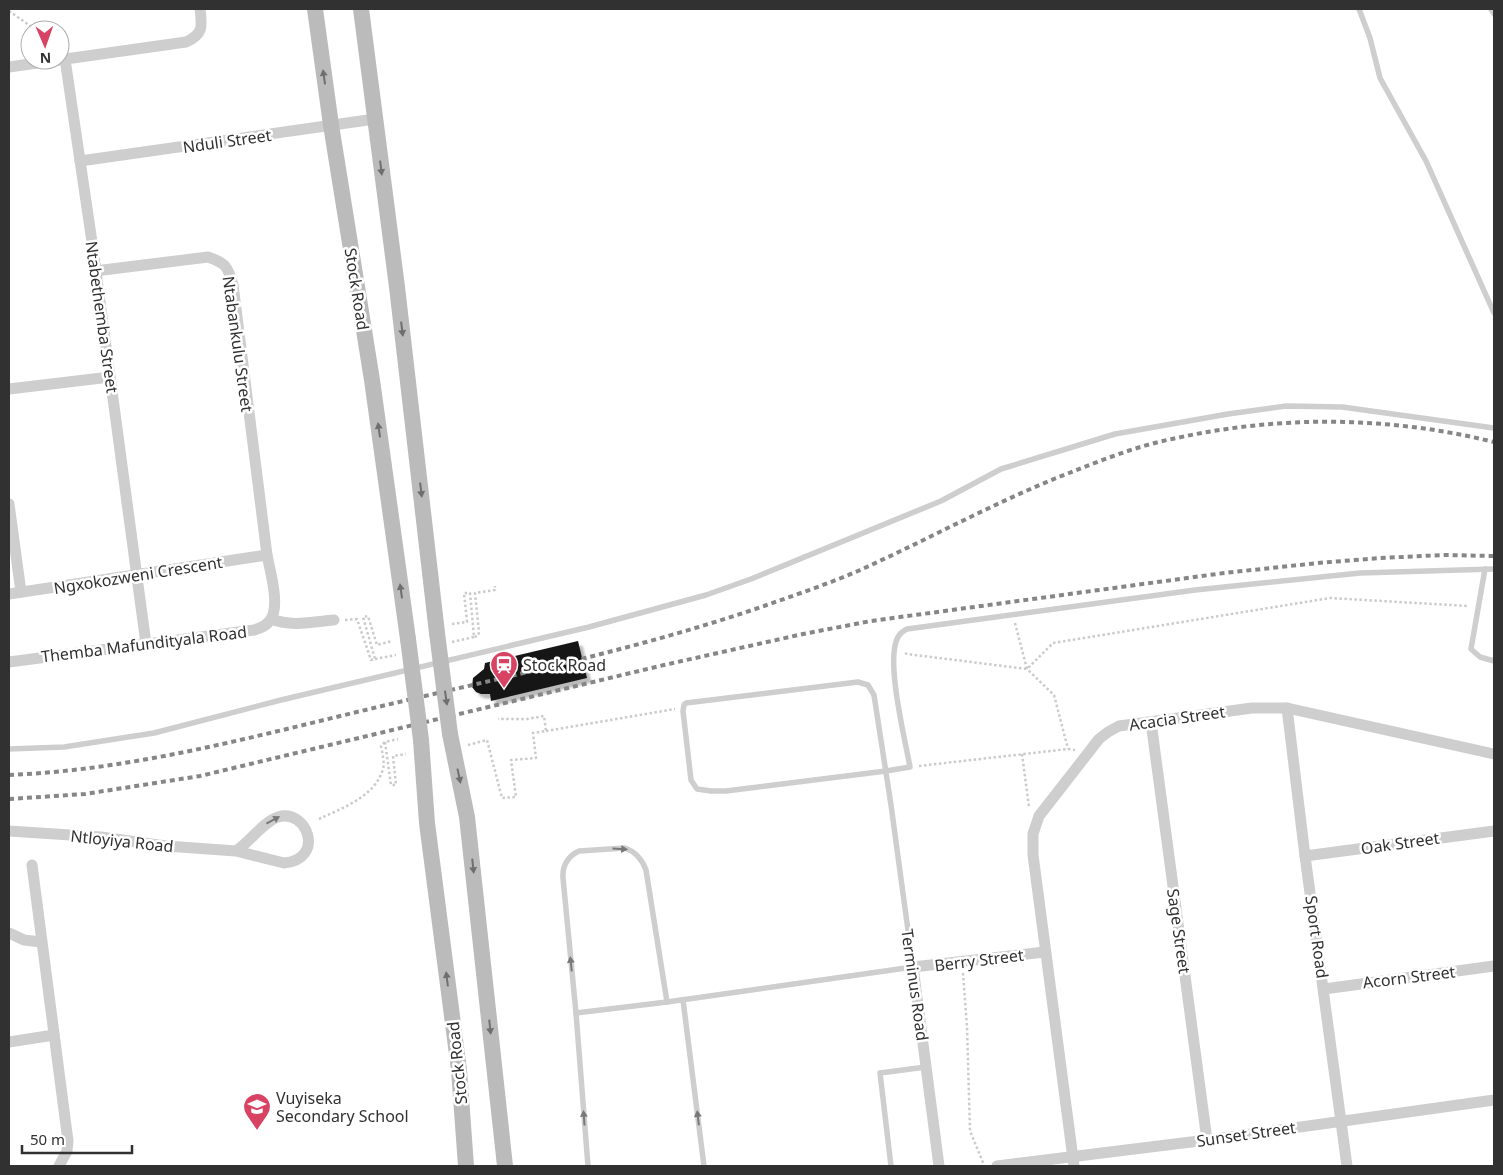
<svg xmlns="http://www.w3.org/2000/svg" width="1503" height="1175" font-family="'Noto Sans',sans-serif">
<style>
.building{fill:#181818;filter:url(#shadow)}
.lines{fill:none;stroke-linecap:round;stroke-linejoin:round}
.path{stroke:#cbcbcb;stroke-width:2.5;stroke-dasharray:2.5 2.5;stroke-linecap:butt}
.service{stroke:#cecece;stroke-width:5.5}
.minor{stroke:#cecece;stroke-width:11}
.secondary{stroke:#bbb;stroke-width:16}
.rail{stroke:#868686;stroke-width:4;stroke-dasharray:5 4;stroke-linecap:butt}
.secondary-bridge{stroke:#bbb;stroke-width:16}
.oneway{fill:#6f6f6f}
.oneway2{fill:#787878}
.labels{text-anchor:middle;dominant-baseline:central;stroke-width:5;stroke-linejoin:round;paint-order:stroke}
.street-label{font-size:16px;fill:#313131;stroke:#fff}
.poi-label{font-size:16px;fill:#313131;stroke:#fff;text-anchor:start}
</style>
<defs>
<filter id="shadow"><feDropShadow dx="4.5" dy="4.5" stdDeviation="1" flood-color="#0004"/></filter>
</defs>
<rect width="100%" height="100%" fill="#fff"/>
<path class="building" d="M578,641L587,678L491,701L490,694H481L476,692L472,687L473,678L484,669L485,663Z"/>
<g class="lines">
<g class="path">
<path d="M9,11L36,30"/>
<path d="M345,620L357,619L371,660L375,659L363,617L368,616L377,645L392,641"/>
<path d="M1015,623L1027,669L1054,695L1068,749"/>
<path d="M452,624L467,622L464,593H470L474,637L478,636L479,632L475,593L495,590V586"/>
<path d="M452,642L474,637"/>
<path d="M905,653L907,654L1027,669L1053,643L1330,598L1468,606"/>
<path d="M375,659L396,655"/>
<path d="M546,731L675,709"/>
<path d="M385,742L391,785H396L393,756L406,754"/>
<path d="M468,745L487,740L502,798L516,797L511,760L536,758L533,733L546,731L544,716L527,719H498"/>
<path d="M1022,754L1029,807"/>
<path d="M919,766L1068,749L1075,750"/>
<path d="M319,819C342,808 375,797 383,769C385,763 382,752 381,746L385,742L398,739"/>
<path d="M963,973L967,1027L970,1131L984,1165"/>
</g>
<g class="service">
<path d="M1359,9L1370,38L1380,78L1426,161L1494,313"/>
<path d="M1491,9L1494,14"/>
<path d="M1485,569L1471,649L1480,657L1494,661"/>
<path d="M9,749L64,747L154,733L281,700L589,627L706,595L751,579L941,501L1001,469L1115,434L1228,414L1286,406L1342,407L1494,428"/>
<path d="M683,1000L704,1166"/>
<path d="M576,1013L667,1002L913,967L891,805L874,695L868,685L858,682L686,703L684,705L683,711L691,780L697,789L711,791H726L886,771L910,767C905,739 885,659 898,637C900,633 903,631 907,629L1195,590L1360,573L1494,569"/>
<path d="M588,1166L576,1013L563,878C562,866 568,856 579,851L625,848C636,852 642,859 646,870L667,1002"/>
<path d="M891,1166L880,1073L926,1067"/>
</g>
<g class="minor">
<path d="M65,59L92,242L146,644"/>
<path d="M9,67L186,42C204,34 202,26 200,9"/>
<path d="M80,161L375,119"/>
<path d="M9,389L110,377"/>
<path d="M9,504L21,592"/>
<path d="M9,594L267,555"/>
<path d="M271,619C293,627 311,622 334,620"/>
<path d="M9,662L254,630C260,628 267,626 271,619C280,604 270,571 267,555L233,285C228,267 226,263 208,257L95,271"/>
<path d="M1287,708L1305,856L1347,1166"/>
<path d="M1151,722L1207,1140"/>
<path d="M9,831L101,837L166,846L236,851L284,863C326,859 307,808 278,817C263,822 250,842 236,851"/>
<path d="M1305,856L1494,831"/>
<path d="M32,865L68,1141L67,1151L59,1166"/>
<path d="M9,933L24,940L41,942"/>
<path d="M1324,989L1494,966"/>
<path d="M9,1042L54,1035"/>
<path d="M939,1166L913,967L1045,952"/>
<path d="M997,1166L1207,1140L1494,1100"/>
<path d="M1074,1166L1033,855V834L1039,816L1099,739L1108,732L1119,726L1252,708H1287L1494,754"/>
</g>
<g class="secondary">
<path d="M315,9L331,125L372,380L408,639"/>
<path d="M361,9L397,287L437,633"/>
<path d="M450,734L467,817L505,1166"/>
<path d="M421,740L427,823L459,1070L466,1166"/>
</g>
<g class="rail">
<path d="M9,775C135,770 259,735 382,706C509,676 639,649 764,606C795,595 828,584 858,571C929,539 997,501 1069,473C1102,460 1137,446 1172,439C1279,415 1388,416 1494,442"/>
<path d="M9,799L85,794L200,776L664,665L803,634L871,621L1224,573L1318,563L1380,558L1444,555L1494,556"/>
</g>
<g class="secondary-bridge">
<path d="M437,633L450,734"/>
<path d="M408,639L421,740"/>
</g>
</g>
<defs><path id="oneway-solid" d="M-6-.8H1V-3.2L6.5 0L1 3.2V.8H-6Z" transform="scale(1.25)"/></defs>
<g class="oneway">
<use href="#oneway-solid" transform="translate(324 77) rotate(-98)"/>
<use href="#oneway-solid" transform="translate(381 168) rotate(83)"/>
<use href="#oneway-solid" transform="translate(402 329) rotate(83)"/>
<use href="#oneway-solid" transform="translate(379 430) rotate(-98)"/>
<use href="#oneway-solid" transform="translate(421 490) rotate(83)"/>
<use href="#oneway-solid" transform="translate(401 591) rotate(-98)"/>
<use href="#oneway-solid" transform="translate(446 698) rotate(82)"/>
<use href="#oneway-solid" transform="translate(459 776) rotate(78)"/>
<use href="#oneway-solid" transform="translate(473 866) rotate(84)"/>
<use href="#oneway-solid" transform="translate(447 979) rotate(-97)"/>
<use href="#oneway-solid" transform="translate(490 1027) rotate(84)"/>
</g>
<g class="oneway2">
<use href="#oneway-solid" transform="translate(273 820) rotate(-28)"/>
<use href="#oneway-solid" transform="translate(620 849) rotate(4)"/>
<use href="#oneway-solid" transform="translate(571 964) rotate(-96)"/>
<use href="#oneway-solid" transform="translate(584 1118) rotate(-94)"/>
<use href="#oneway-solid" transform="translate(698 1118) rotate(-97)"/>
</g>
<defs>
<symbol id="station-pin" viewBox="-11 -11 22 30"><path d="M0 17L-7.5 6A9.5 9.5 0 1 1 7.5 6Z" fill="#d84364" stroke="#fff"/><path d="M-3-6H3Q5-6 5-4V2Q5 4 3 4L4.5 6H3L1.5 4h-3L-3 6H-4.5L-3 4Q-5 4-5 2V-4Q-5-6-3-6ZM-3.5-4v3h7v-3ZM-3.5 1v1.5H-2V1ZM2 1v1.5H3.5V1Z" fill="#fff"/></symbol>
<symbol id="school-pin" viewBox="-11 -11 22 30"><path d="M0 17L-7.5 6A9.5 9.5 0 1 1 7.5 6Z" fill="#d84364" stroke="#fff"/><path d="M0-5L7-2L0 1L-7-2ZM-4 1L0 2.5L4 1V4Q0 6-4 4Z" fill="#fff"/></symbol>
</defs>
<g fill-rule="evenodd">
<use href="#station-pin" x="488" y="649" width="32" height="43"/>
<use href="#school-pin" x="241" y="1091" width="32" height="43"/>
</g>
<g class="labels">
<g class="street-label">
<text transform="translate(227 141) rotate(-8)">Nduli Street</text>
<text transform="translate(357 289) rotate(81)">Stock Road</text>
<text transform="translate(102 317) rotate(82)">Ntabethemba Street</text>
<text transform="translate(238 344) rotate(82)">Ntabankulu Street</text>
<text transform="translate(138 575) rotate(-9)">Ngxokozweni Crescent</text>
<text transform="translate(144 644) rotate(-7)">Themba Mafundityala Road</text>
<text transform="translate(1177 718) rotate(-8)">Acacia Street</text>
<text transform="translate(122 841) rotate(6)">Ntloyiya Road</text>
<text transform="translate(1400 843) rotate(-8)">Oak Street</text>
<text transform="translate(1179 931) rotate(82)">Sage Street</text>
<text transform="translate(1317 937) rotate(82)">Sport Road</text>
<text transform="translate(979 960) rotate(-7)">Berry Street</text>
<text transform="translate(1409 977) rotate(-7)">Acorn Street</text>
<text transform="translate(915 985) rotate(82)">Terminus Road</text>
<text transform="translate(457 1063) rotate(-96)">Stock Road</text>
<text transform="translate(1246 1134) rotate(-8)">Sunset Street</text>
</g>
<g class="poi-label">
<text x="523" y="665">Stock Road</text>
<text x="276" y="1098">Vuyiseka<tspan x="276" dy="18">Secondary School</tspan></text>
</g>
</g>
<rect width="1503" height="1175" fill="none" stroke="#313131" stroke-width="20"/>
<g transform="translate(45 45) rotate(178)"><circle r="24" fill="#ffffff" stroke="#adadad"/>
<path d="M0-4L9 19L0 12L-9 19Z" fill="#d84364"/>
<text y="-8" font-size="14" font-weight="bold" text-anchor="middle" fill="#313131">N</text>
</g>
<path d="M22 1145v8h110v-8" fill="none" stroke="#313131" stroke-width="2.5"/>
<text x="30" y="1145" font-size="15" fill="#313131" stroke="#ffffff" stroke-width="4" paint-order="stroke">50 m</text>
</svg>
